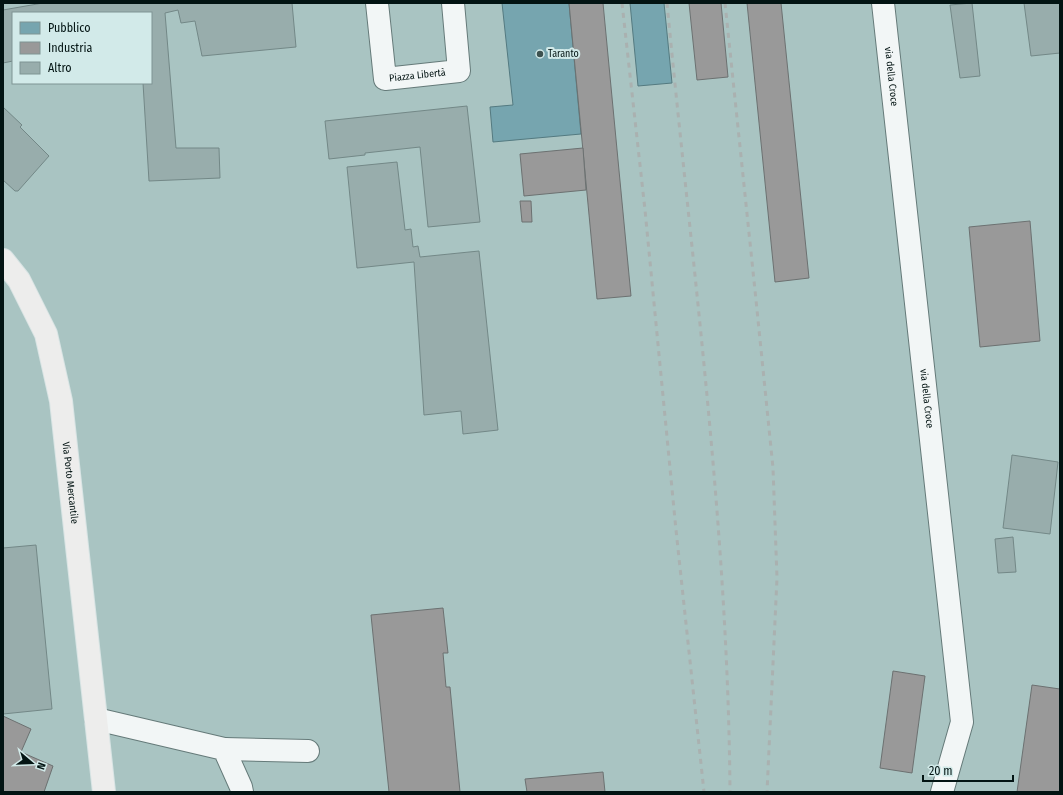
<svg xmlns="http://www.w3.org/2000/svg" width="1063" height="795" font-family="'Fira Sans Condensed',sans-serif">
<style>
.public{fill:#76a5af;stroke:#547a80}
.industry{fill:#999;stroke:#6c7171}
.building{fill:#98adac;stroke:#738887}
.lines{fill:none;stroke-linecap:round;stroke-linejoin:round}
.minor-casing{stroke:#657a79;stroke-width:24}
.major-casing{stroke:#d8e4e4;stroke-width:24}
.minor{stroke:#f2f6f6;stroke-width:22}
.major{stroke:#ededec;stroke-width:22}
.rail{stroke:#aab1b0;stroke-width:3;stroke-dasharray:5 5;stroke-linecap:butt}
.poi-dot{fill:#3d5250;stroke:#d2eae9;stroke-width:1.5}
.labels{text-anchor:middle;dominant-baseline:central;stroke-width:4;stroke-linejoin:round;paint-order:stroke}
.poi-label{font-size:10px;fill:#031413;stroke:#d2eae9;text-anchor:start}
.street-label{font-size:10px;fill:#031413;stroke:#d2eae9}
</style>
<rect width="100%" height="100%" fill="#a9c4c2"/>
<g class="public">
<path d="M502,3H569L581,134L493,142L490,107L513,105Z"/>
<path d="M630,3H664L672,83L638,86Z"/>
</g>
<g class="industry">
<path d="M569,3H603L631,296L597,299Z"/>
<path d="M689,3H721L728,77L697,80Z"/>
<path d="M747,3H781L809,278L775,282Z"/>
<path d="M583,148L586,190L524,196L520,154Z"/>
<path d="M520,201H531L532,222H522Z"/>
<path d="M1030,221L1040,341L980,347L969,227Z"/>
<path d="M443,608L448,653H443L446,687H450L460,792H389L371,615Z"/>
<path d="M893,671L925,676L912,773L880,768Z"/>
<path d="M1032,685L1060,689V792H1017Z"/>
<path d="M3,716L31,729L21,752L53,766L44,792H3Z"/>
<path d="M603,772L605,792H527L525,779Z"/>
</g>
<g class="building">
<path d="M43,3H292L296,47L202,56L195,21L181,23L178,10L165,13L176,148H219L220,178L149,181L143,83H151V13H13V61L3,63V10Z"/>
<path d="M972,3L980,76L960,78L950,5Z"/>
<path d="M1024,3H1060V53L1031,56Z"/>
<path d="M467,106L480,222L428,227L420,147L365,153V155L329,159L325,121Z"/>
<path d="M3,107L22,125L20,127L49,156L18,191H15L3,180Z"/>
<path d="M397,162L405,230L411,229L413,247L418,246L420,257L479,251L498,430L463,434L461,411L424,415L414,262L357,268L347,167Z"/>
<path d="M1012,455L1058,462L1050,534L1003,528Z"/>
<path d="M1013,537L1016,572L998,573L995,539Z"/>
<path d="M36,545L52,709L3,714V548Z"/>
</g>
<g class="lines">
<defs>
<g id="minor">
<path id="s1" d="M377,3L385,79L459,71L453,3"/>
<path id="s2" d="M883,3L962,722L942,792"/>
<path d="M96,719L224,749L241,787L242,792"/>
<path d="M224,749L308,751"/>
</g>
<g id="major">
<path id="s3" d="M3,260L19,280L46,334L61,401L104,792"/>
</g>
</defs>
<use href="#minor" class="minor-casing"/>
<use href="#major" class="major-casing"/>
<use href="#minor" class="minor"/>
<use href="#major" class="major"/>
<g class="rail">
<path d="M622,3L645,210L676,530L704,792"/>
<path d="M667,3C692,266 728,528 730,792"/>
<path d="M725,3L756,300L773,468L777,578L767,792"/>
</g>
</g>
<circle class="poi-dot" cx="540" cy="54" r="4"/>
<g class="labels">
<g class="poi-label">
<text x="548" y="54">Taranto</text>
</g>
<g class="street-label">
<text stroke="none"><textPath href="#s1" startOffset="109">Piazza Libertà</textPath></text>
<text stroke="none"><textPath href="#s2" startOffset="74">via della Croce</textPath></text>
<text stroke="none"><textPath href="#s2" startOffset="398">via della Croce</textPath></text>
<text stroke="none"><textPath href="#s3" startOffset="237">Via Porto Mercantile</textPath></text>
</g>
</g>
<rect width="1063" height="795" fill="none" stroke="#031413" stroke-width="8"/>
<rect x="12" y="12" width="140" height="72" fill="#d2eae9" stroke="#7f9493"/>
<rect x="20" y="22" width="20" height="12" fill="#76a5af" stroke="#7f9493"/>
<text x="48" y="32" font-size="12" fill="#031413">Pubblico</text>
<rect x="20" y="42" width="20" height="12" fill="#999999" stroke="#7f9493"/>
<text x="48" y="52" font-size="12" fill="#031413">Industria</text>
<rect x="20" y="62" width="20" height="12" fill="#98adac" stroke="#7f9493"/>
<text x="48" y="72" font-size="12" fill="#031413">Altro</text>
<g transform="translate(32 763) rotate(109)" stroke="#d2eae9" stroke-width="3" paint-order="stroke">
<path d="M0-3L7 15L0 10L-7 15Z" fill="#031413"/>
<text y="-6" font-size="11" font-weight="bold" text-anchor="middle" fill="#031413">N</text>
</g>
<path d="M923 775v6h90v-6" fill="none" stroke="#031413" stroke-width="2"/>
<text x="929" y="775" font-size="12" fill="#031413" stroke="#d2eae9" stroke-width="3" paint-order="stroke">20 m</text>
</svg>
